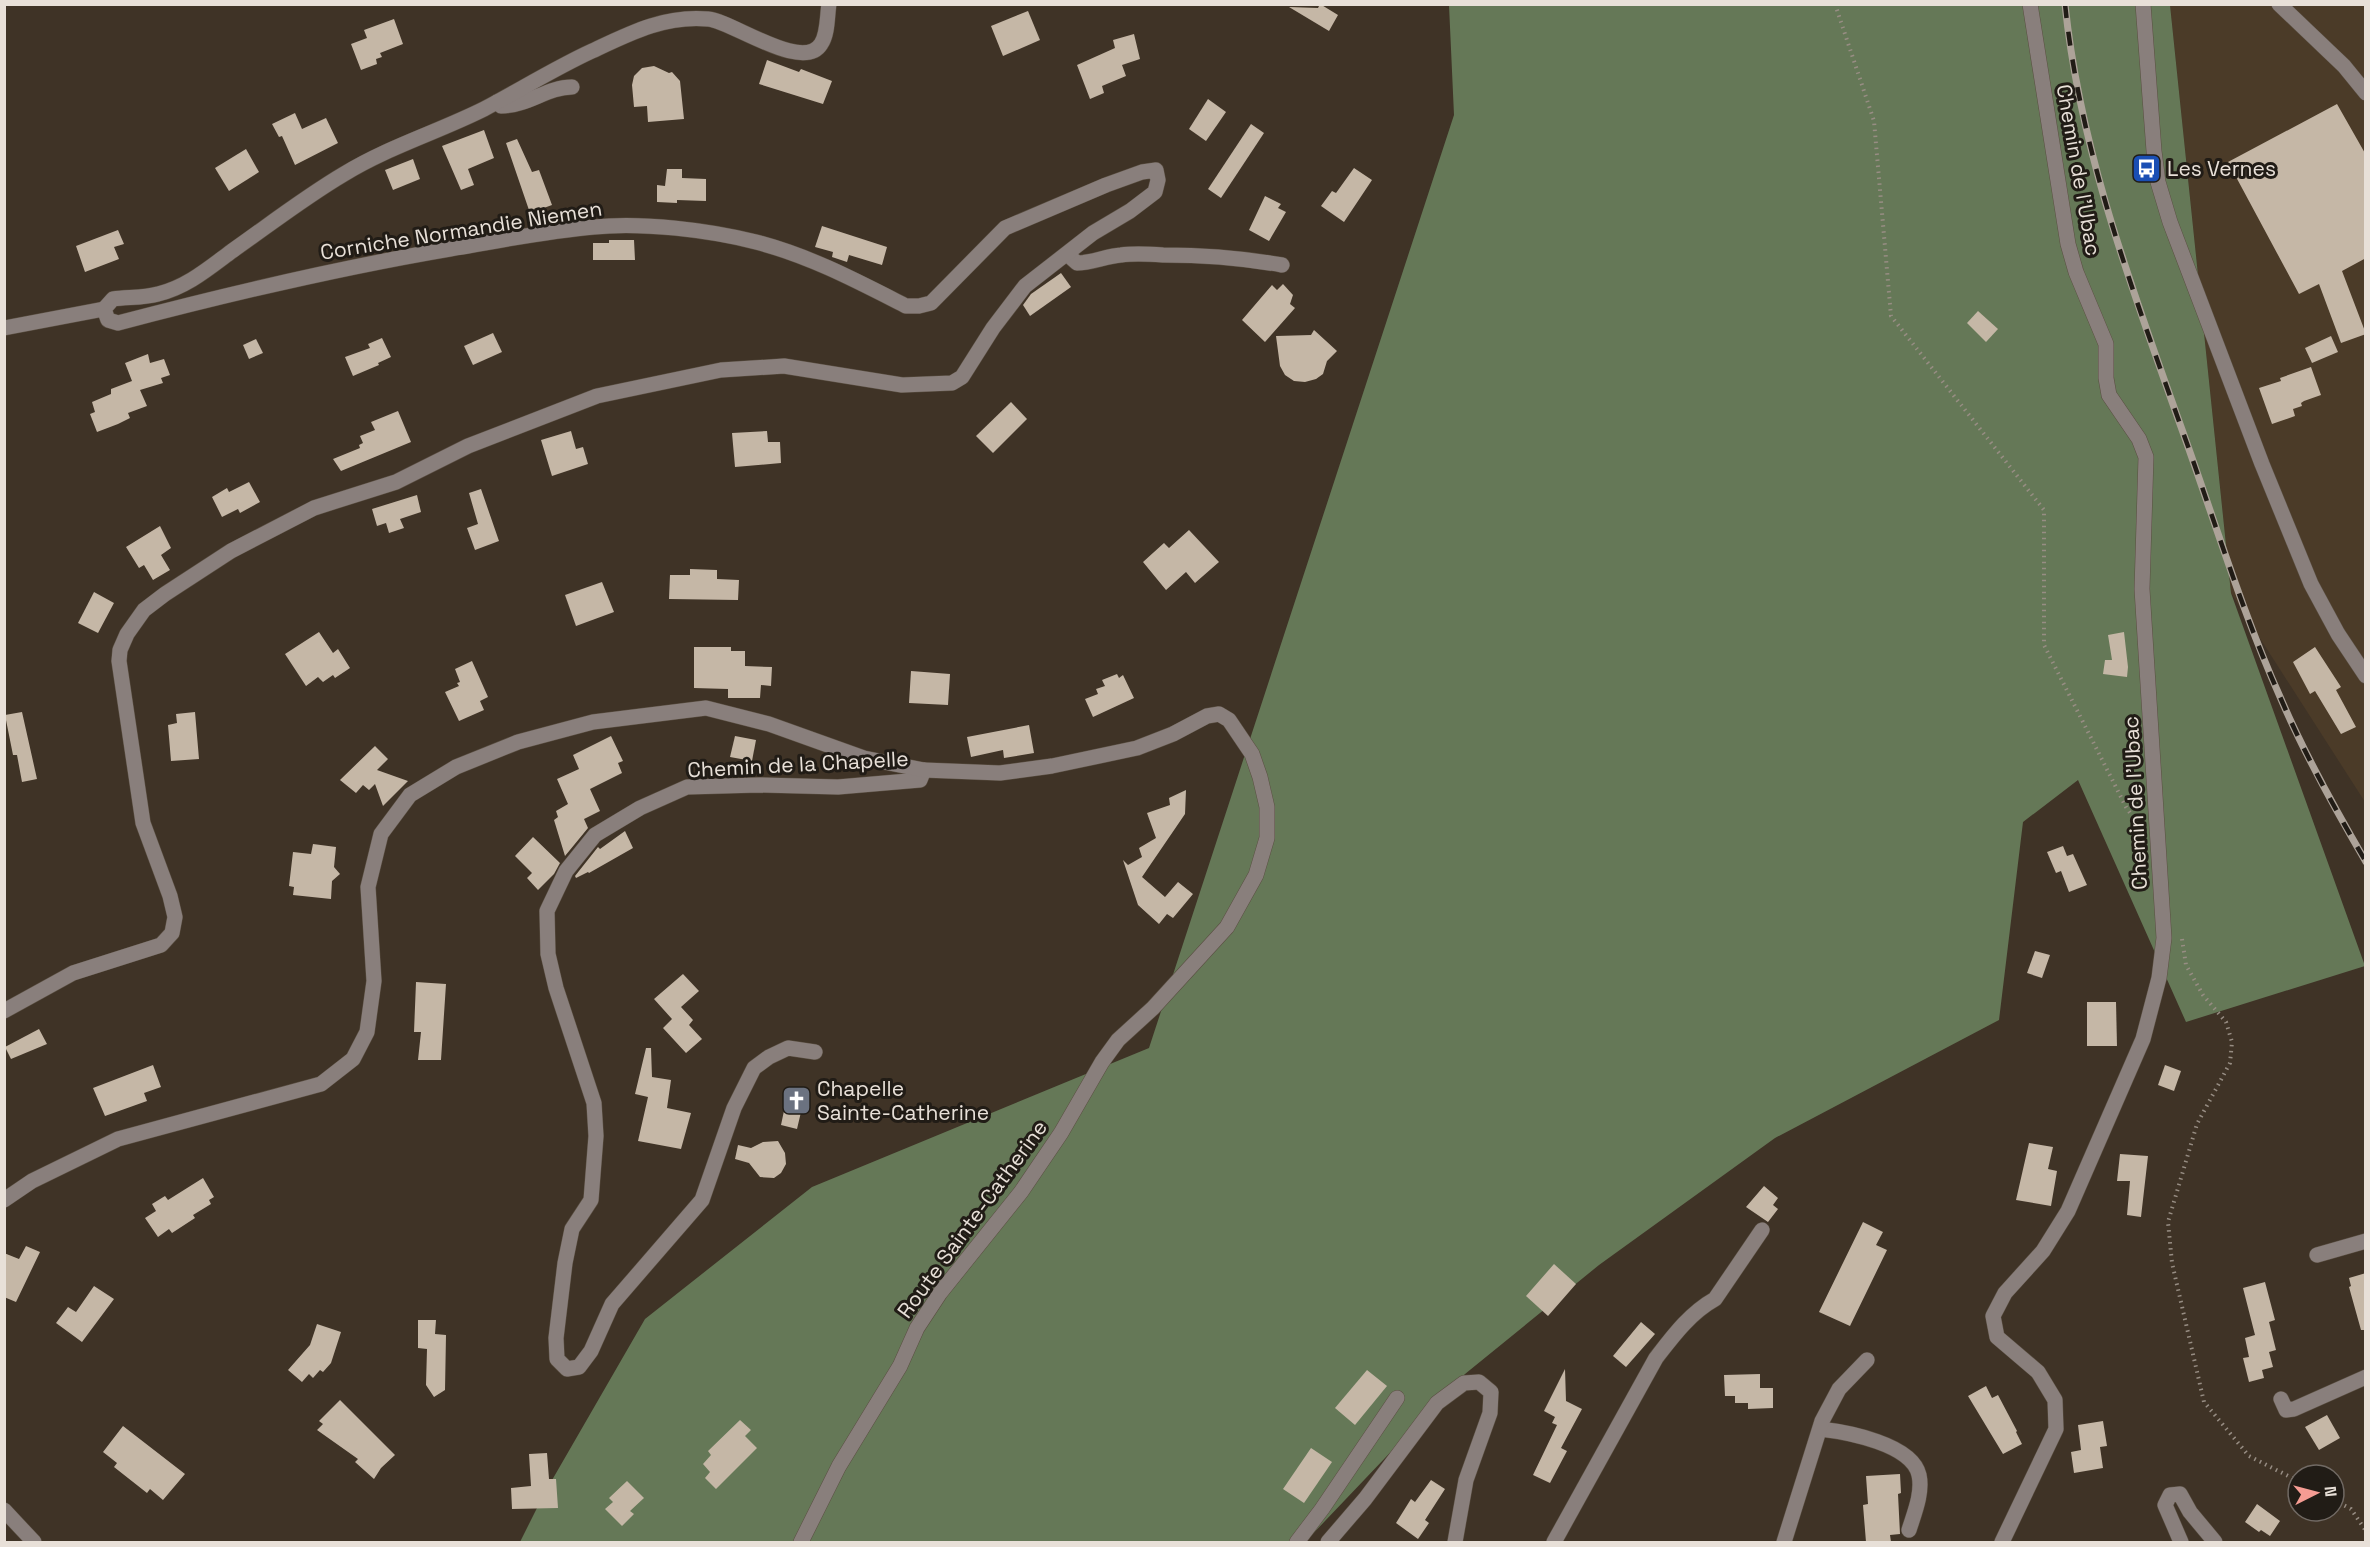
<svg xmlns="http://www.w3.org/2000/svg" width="2370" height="1547" font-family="'Space Grotesk',sans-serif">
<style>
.built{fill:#4b3b28}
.forest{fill:#657857}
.building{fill:#c5b7a6}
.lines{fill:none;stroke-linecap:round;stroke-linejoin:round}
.minor-casing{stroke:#5a4f42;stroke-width:16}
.path{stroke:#978d83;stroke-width:4;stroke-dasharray:1.5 4.5;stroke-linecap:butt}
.minor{stroke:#897f7c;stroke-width:15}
.rail-casing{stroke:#ada399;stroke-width:7}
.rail{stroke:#211c16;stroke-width:4.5;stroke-dasharray:14;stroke-linecap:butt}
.labels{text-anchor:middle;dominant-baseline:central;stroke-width:6;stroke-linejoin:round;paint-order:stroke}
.poi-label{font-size:21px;fill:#e8e0d8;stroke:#211c16;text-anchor:start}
.street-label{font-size:21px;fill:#e8e0d8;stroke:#211c16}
</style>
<rect width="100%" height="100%" fill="#3f3326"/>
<path class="built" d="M2170,5H2365V802L2231,593Z"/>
<path class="forest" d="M1449,5H2170L2231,593L2365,966L2186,1022L2078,780L2023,822L1999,1020L1775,1138L1599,1265L1465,1374L1305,1542H520L544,1494L645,1319L812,1187L1149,1048L1454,115Z"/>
<g class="building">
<path d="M1320,4L1338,15L1329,31L1289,7L1318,8Z"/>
<path d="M1028,11L1040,40L1003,56L991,26Z"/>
<path d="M394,19L403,44L380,53L382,57L376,59L377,64L361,70L351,44L367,38L364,30Z"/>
<path d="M1134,34L1140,59L1122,65L1126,76L1102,86L1104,93L1090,99L1077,65L1115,48L1113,40Z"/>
<path d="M767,60L799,72L801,69L832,81L823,104L759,84Z"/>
<path d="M654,66L669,73L672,72L680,81L684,119L648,122L647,106L634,107L632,85L634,76L642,68Z"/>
<path d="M1208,99L1226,112L1206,141L1189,129Z"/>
<path d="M2337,104L2366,155V258L2342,271L2366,334L2341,343L2319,284L2299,294L2228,162Z"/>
<path d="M295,113L302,129L326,118L338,143L295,165L282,136L279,137L272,124Z"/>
<path d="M1251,124L1264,133L1221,198L1208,189Z"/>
<path d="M484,130L494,158L468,169L474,185L461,190L442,146Z"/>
<path d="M517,139L532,172L539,170L552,205L530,213L506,143Z"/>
<path d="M246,149L259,172L229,191L215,168Z"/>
<path d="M413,159L420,179L393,190L385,170Z"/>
<path d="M1354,168L1372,180L1344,222L1321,206L1332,191L1336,193Z"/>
<path d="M667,169H682V178L706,179V201L677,200V203L657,202V185L665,186Z"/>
<path d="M1265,196L1281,204L1278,208L1286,212L1269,241L1249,230Z"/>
<path d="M822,226L887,247L882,265L849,255L847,262L832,257L833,252L815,247Z"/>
<path d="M118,230L124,244L114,247L119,259L85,272L76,246Z"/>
<path d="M609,240H634L635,260H593V243H609Z"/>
<path d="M1061,273L1071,287L1030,316L1023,305L1031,294Z"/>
<path d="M1283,284L1293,295L1290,304L1295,308L1265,342L1242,320L1272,285L1277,290Z"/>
<path d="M1978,311L1998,329L1986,342L1967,323Z"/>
<path d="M1314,330L1337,351L1327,361L1323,374L1316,379L1305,382L1294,381L1285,375L1280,366L1276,336L1311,335Z"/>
<path d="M493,333L502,352L473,365L464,346Z"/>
<path d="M2331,336L2338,352L2312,363L2305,348Z"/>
<path d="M382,338L391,357L378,363L379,365L353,376L345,357L370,348L368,344Z"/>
<path d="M256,339L263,353L249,359L243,345Z"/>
<path d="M148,354L150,363L164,359L170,375L161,378L163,383L140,390L147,406L128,413L130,418L118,424L97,432L90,414L95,412L92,402L111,394V389L132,381L125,363Z"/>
<path d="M2311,367L2321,395L2304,401L2301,403L2302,406L2293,409L2295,416L2272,424L2259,388L2281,381L2280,378Z"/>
<path d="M1011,402L1027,419L993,453L976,436Z"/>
<path d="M398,411L411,442L341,471L333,459L360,448L359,445L363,443L360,436L375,430L371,422Z"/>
<path d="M571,431L576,449L583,447L588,464L552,476L541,440Z"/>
<path d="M767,431L768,442H780L781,463L735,467L732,433Z"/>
<path d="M249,482L260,502L240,513L238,509L222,517L212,497L227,488L229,492Z"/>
<path d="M481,489L499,541L475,550L467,528L478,524L469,493Z"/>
<path d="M417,495L421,512L400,519L404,528L389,533L386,523L377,526L372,509Z"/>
<path d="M160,526L171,548L161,555L170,570L153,580L144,565L139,568L126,547Z"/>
<path d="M1189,530L1219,562L1195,583L1186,572L1166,590L1143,562L1164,543L1169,548Z"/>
<path d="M690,569L717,570V579L739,580L738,600L669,599L670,575H690Z"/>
<path d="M602,582L614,612L576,626L565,595Z"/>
<path d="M94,592L114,603L98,633L78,623Z"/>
<path d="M319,632L333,653L338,649L350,668L335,678L333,675L323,682L318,677L306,686L285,654Z"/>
<path d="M2124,632L2128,667L2127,677L2103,674L2105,660H2112L2108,635Z"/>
<path d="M694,647H731V651H745V666L772,667L771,686L761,685L760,698H728V689L694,688Z"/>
<path d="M2315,647L2341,687L2336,690L2356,727L2341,734L2315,691L2310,694L2293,662Z"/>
<path d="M472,661L488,697L480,701L484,710L459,721L445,692L459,686L457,683L460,682L455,669Z"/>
<path d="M911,671L950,674L948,705L909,703Z"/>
<path d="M1117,674L1119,678L1123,675L1134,698L1093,717L1085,699L1098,694L1096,689L1105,686L1102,680Z"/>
<path d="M22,712L37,779L22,782L17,755H13L5,715Z"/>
<path d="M195,712L199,759L171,761L168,725L177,723L176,714Z"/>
<path d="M1029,725L1034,753L1004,758L1003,750L971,757L967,737Z"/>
<path d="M611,736L623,761L618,763L622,773L590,789L600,811L584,819L588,828L565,856L554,820L558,817L556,811L568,804L557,779L579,769L573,755Z"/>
<path d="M735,736L756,740L752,761L730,757Z"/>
<path d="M375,746L388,759L377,770L408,781L383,806L375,784L369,790L363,785L356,793L340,780Z"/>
<path d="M1186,790L1185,814L1142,877L1165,897L1178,882L1193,894L1173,918L1167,914L1159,924L1138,905L1123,860L1128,865L1142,857L1139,848L1156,838L1147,813L1170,805L1169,798Z"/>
<path d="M625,831L633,848L589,873L588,872L576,878L575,876L598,847L600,849Z"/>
<path d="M533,837L560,863L554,874L538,890L527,878L532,873L515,856Z"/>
<path d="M313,844L336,847L334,867L340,874L332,881L331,899L293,895L294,887L289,886L293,852L311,854Z"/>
<path d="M2063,846L2067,856L2073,854L2087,885L2069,892L2061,871L2056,873L2047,852Z"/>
<path d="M2035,951L2050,955L2042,978L2027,973Z"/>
<path d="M683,974L699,991L681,1007L693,1020L689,1025L702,1039L686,1053L663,1028L672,1019L654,999Z"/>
<path d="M416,982L446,984L441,1060H418L421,1032H414Z"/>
<path d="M2087,1002H2116L2117,1046H2087Z"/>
<path d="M39,1029L47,1044L11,1059L5,1047Z"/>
<path d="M646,1048H651L652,1077L671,1080L667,1108L691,1113L681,1149L638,1141L648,1097L635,1094Z"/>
<path d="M153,1065L161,1087L144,1093L147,1101L105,1116L93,1088Z"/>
<path d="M2165,1065L2181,1071L2174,1091L2158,1085Z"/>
<path d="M789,1087L809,1092L804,1113L801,1112L797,1129L781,1125Z"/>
<path d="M778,1141L785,1153L786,1164L781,1173L774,1178L760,1177L749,1163L735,1159L738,1145L751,1148L763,1142Z"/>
<path d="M2029,1143L2053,1147L2048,1169L2057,1171L2051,1206L2016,1200Z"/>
<path d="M2120,1154L2148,1156L2141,1217L2127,1215L2130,1181H2117Z"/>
<path d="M203,1178L214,1197L209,1200L211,1204L193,1215L195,1218L172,1233L169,1229L158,1237L145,1218L156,1211L152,1204L165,1196L168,1200Z"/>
<path d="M1764,1186L1778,1198L1773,1205L1778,1209L1768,1222L1746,1207Z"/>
<path d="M1863,1222L1883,1232L1876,1245L1887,1250L1850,1326L1819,1312Z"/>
<path d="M26,1246L40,1252L16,1302L4,1297V1253L19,1259Z"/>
<path d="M1554,1264L1576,1284L1548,1316L1526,1296Z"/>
<path d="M2366,1273V1330H2361L2349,1287L2351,1286L2349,1278Z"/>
<path d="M2265,1282L2275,1320L2269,1322L2276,1350L2269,1352L2273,1367L2262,1370L2264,1378L2249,1382L2243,1358L2249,1357L2245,1338L2255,1335L2243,1288Z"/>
<path d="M94,1286L114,1299L82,1342L56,1323L68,1307L76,1312Z"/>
<path d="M418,1320H436L435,1334L446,1335L445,1390L434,1397L426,1385L427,1349L418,1348Z"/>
<path d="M1641,1322L1655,1334L1626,1367L1613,1356Z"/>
<path d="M317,1324L341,1332L331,1363L323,1372L320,1370L313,1378L309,1374L302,1382L288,1370L310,1345Z"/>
<path d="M1565,1369L1566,1401L1582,1409L1561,1448L1567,1451L1550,1483L1533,1475L1557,1425L1552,1423L1555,1417L1544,1411Z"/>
<path d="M1367,1370L1387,1386L1355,1425L1335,1408Z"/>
<path d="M1760,1374V1388H1773V1408L1748,1409V1403H1735V1396H1725L1724,1375Z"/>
<path d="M1986,1386L1992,1398L1998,1395L2017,1431L2016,1432L2022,1444L2003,1454L1968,1396Z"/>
<path d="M340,1400L395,1455L381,1468L374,1479L355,1462L358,1459L317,1430L323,1424L319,1421Z"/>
<path d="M2327,1415L2340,1438L2319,1450L2305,1427Z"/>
<path d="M740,1420L751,1430L745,1436L757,1448L716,1489L705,1478L710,1472L703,1464L711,1455L708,1451Z"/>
<path d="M2103,1421L2107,1446L2100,1447L2103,1468L2074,1473L2071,1452L2081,1450L2078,1425Z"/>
<path d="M123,1426L185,1474L163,1500L150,1489L147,1493L114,1467L117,1463L103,1452Z"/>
<path d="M1311,1448L1332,1462L1304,1503L1283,1489Z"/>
<path d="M547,1453L549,1479H556L558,1508L512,1509L511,1488L531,1486L529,1454Z"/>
<path d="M1900,1474L1901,1493L1898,1494L1900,1534L1890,1535L1891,1542H1866L1863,1505L1868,1504L1866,1476Z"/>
<path d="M1431,1480L1445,1489L1425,1520L1429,1523L1418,1539L1396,1523L1411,1499L1415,1502Z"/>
<path d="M627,1481L644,1498L630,1511L634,1514L622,1526L605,1509L613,1502L609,1498Z"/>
<path d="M2257,1504L2280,1521L2270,1536L2261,1530L2259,1532L2245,1522Z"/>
</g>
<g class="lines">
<defs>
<g id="minor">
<path d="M2143,4L2154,151L2158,182L2170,222L2262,464L2311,584L2338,634L2366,676"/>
<path d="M2279,4L2344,66L2366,93"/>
<path d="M497,102L501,106C528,106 547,87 572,87"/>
<path d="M1068,255L1077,263C1092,263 1106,256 1121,255C1135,253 1149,254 1163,255C1203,255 1242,258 1282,265"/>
<path d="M4,328L104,309"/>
<path d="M4,1011L73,973L161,945L172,933L175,917L170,896L143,823L119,661L120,650L127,634L144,610L165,594L231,551L314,508L396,482L468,446L597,396L721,370L784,366L902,385L952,383L962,377L993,328L1025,286L1093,233L1130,211L1155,192L1158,180L1156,170L1142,172L1106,185L1005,228L931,303L919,306H906C857,281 810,256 756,242C709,230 642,222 594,227C546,231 498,241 450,249C338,268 228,294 118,323L108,320L104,309L113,299C128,297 144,298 158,294C187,287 209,268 232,251C269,225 305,197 344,174C388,147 438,132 484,109C520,90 555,68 592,51C630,33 665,15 708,19C732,21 803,73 821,44C828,34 827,16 829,4"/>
<path d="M815,1052L788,1048L769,1057L754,1068L734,1108L702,1200L612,1304L591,1351L579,1367L567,1369L557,1359L556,1338L565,1263L572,1229L591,1200L596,1136L594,1103L556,988L548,954L547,911L566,871L595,835L640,808L687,787L759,785L838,787L920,780L924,770"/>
<path d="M4,1200L32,1181L118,1139L321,1084L353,1059L367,1032L374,981L368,887L381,834L410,795L456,767L518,742L593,722L706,708L769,724L864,758L924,770L1000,773L1052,766L1137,748L1173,734L1207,716L1219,714L1229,720L1252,754L1260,777L1267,807V838L1256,875L1227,927L1153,1008L1118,1040L1102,1062L1061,1133L1021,1192L940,1293L917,1328L900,1366L839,1466L801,1542"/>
<path d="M2317,1255L2366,1241"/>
<path d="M2281,1399L2286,1410L2294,1409L2366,1377"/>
<path d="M1820,1429C1847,1432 1912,1444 1919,1475C1923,1493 1914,1514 1909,1530"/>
<path d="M4,1510L34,1542"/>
<path d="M1297,1542L1322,1509L1397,1398"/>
<path d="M1328,1542L1365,1499L1437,1403L1464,1383L1479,1382L1491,1392L1490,1413L1466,1480L1455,1542"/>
<path d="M1554,1542L1656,1358C1673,1336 1690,1313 1715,1299L1762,1230"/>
<path d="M1784,1542L1822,1421L1839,1389L1867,1360"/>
<path d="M2002,1542L2056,1429L2055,1400L2038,1372L1997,1337L1993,1316L2005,1293L2043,1251L2068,1211L2143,1039L2159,978L2164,938L2142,589L2146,457L2139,439L2109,395L2106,378V344L2076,272L2068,244L2030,4"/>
<path d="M2181,1542L2165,1505L2170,1495L2180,1494L2190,1512L2215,1542"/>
</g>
</defs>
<use href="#minor" class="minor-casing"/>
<g class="path">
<path d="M1835,4L1874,121L1891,316L2044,510V645L2126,807L2139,826"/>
<path d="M2182,939L2186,965L2203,995L2226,1022L2232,1042L2230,1063L2197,1124L2168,1222L2172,1263L2204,1402L2249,1456L2298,1481"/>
<path d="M2334,1500L2351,1509L2366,1531"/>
</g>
<use href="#minor" class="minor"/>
<defs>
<path id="rail" d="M2065,4C2080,150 2131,286 2180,424C2213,515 2241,610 2281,699C2305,755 2335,809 2366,862"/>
</defs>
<use href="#rail" class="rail-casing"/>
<use href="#rail" class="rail"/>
</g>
<defs>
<symbol id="bus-square" viewBox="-11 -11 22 22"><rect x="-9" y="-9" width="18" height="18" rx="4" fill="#1a4fb4" stroke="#211c16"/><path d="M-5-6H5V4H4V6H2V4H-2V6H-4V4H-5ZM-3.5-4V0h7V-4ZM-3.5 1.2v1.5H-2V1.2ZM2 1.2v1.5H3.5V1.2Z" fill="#fff"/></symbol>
<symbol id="church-square" viewBox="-11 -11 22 22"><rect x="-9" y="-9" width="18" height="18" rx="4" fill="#6b7280" stroke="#211c16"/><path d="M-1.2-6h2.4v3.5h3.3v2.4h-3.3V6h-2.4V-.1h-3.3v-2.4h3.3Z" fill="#fff"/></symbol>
</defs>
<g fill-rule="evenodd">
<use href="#bus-square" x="2130" y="152" width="33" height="33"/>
<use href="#church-square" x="780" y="1084" width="33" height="33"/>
</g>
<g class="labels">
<g class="poi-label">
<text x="2167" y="168">Les Vernes</text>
<text x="817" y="1088">Chapelle<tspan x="817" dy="24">Sainte-Catherine</tspan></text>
</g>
<g class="street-label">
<text transform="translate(2079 170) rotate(80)">Chemin de l'Ubac</text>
<text transform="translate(461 230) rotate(-9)">Corniche Normandie Niemen</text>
<text transform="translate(798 764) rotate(-3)">Chemin de la Chapelle</text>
<text transform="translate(2135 803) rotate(-93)">Chemin de l'Ubac</text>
<text transform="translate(972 1219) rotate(-54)">Route Sainte-Catherine</text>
</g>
</g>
<rect width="2370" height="1547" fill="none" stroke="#e8e0d8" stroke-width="12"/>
<g transform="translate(2316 1493) rotate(84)"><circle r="28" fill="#211c16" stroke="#716a64" stroke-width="1.5"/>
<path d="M0-4.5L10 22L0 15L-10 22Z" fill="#f59c93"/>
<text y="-9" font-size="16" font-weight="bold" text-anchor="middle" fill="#e8e0d8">N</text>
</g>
</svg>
